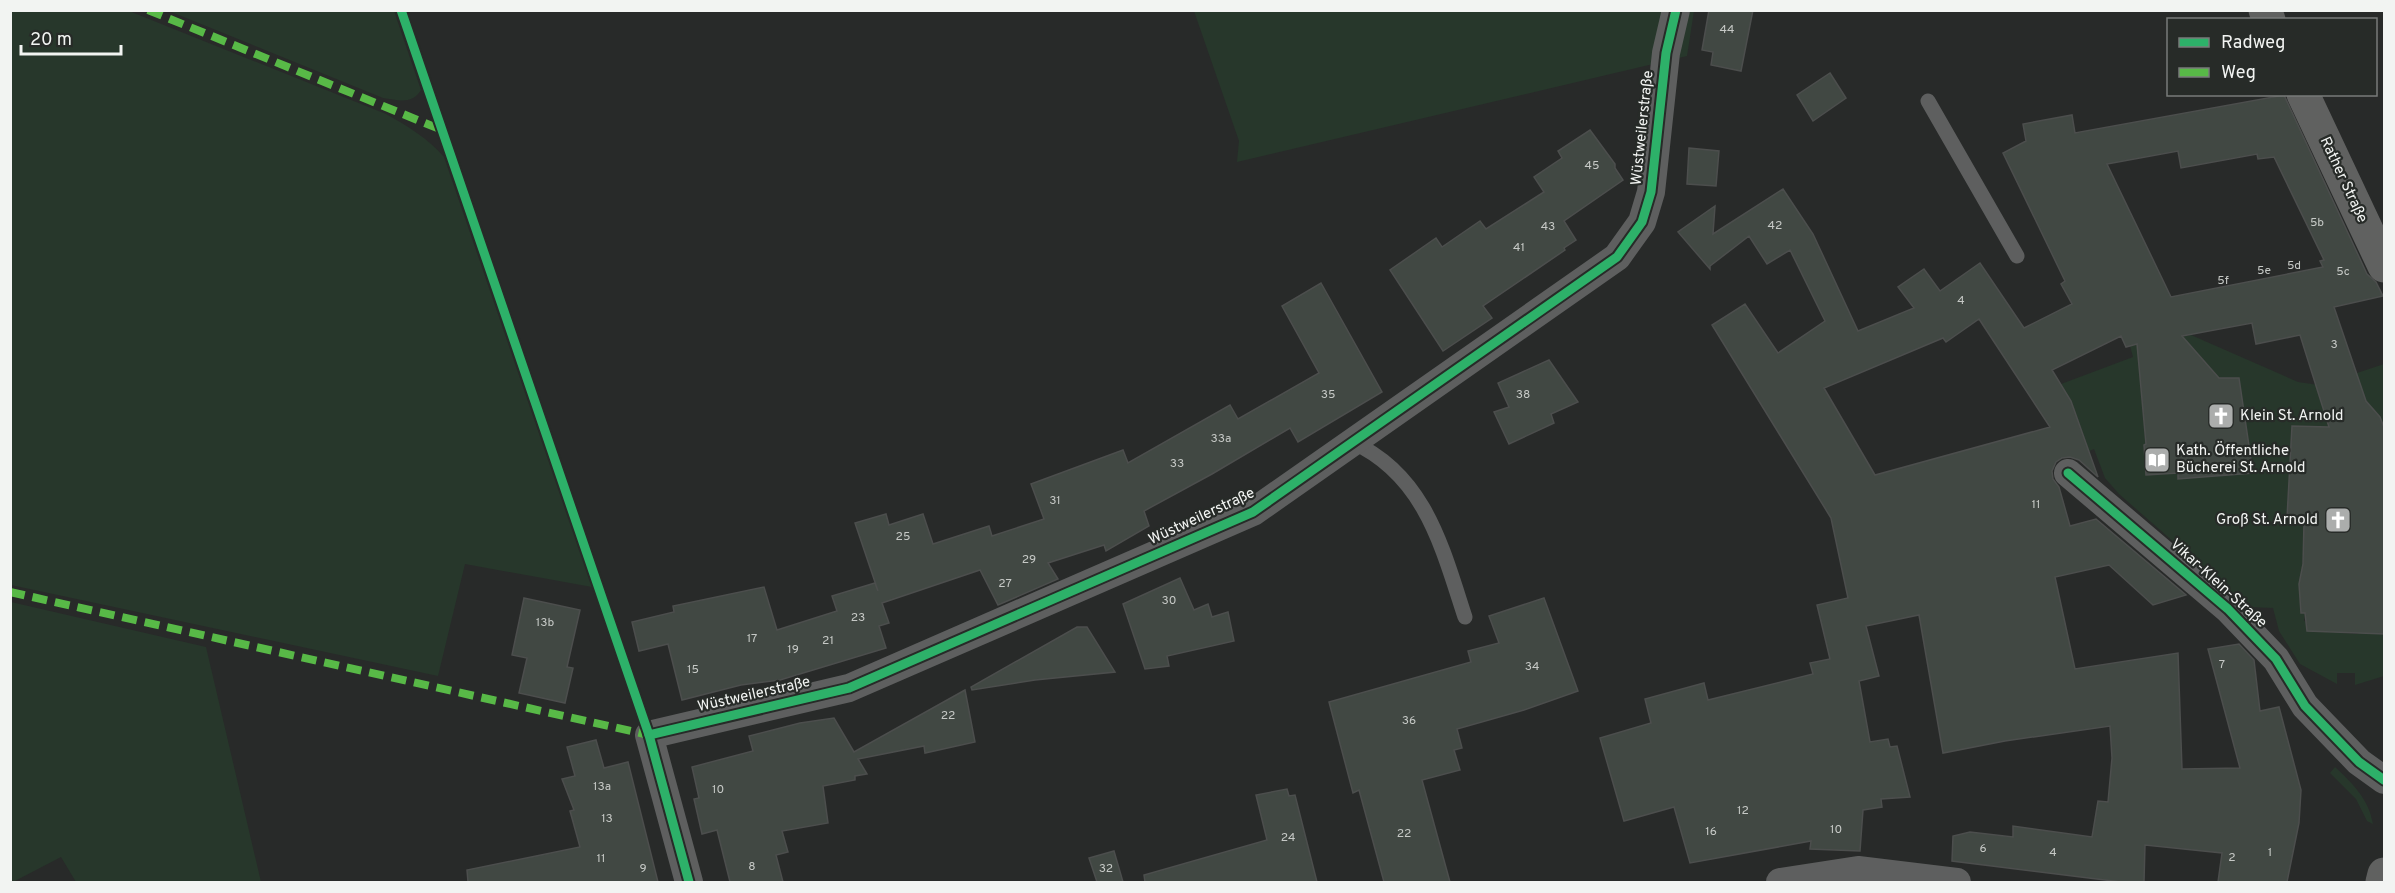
<svg xmlns="http://www.w3.org/2000/svg" width="2395" height="893" font-family="Overpass,sans-serif">
<style>
.green{fill:#27372b}
.building{fill:#414843;stroke:#4c4e4d;stroke-width:1.5;fill-rule:evenodd}
.lines{fill:none;stroke-linecap:round;stroke-linejoin:round}
.lane{stroke:#5e5f5f;stroke-width:15}
.street{stroke:#5e5f5f;stroke-width:28}
.secondary{stroke:#606160;stroke-width:33}
.quiet{stroke:#58b947;stroke-width:8;stroke-dasharray:15 8;stroke-linecap:butt}
.cycleway-casing{stroke:#272b28;stroke-width:13}
.cycleway{stroke:#2db169;stroke-width:9}
.labels{text-anchor:middle;dominant-baseline:central;stroke-width:4.5;stroke-linejoin:round;paint-order:stroke}
.number-label{font-size:12px;fill:#c6c9c6}
.street-label{font-size:15px;fill:#f2f4f2;stroke:#272b28}
.poi-label{font-size:15px;fill:#f2f4f2;stroke:#272b28;text-anchor:start}
</style>
<rect width="100%" height="100%" fill="#282a29"/>
<g class="green">
<path d="M11,10L129,11L386,114C407,126 428,138 444,157L592,587L465,564L438,676L11,585Z"/>
<path d="M169,11H394L421,90C412,105 398,100 383,98Z"/>
<path d="M1194,11H1694L1687,56L1237,162L1239,141Z"/>
<path d="M2191,335L2298,382L2332,387L2333,381L2384,364V431L2334,428L2291,469H2287V474H2292L2290,513L2286,512V518H2291V522L2309,523L2307,565H2303L2302,568L2300,609L2301,613H2305L2304,621L2341,629V633L2358,634L2359,630L2384,634V676L2355,685V673H2337V684L2300,664L2279,631L2273,608L2248,607L2119,494L2105,478L2094,449L2089,451L2071,401L2061,384L2133,357L2130,346Z"/>
<path d="M11,602L206,647L261,882H76L61,857L13,882L10,876Z"/>
<path d="M2335,767C2352,783 2369,799 2373,824L2367,821L2356,799L2330,773Z"/>
</g>
<g class="building">
<path d="M1709,10H1753L1741,71L1711,65L1713,52L1702,50Z"/>
<path d="M1830,73L1846,98L1813,121L1797,95Z"/>
<path d="M2284,95L2367,274L2376,282L2383,296L2334,307L2366,401L2380,417L2385,430V634L2307,631L2305,613H2301L2299,584L2303,564L2304,522H2291V518H2287L2292,426L2329,427L2300,335L2256,344L2252,323L2182,336L2219,378H2239L2253,473L2178,479V473L2146,475L2144,445L2146,444L2137,344L2126,347L2121,336L2052,370L2071,401L2098,477L2079,460L2070,457L2062,458L2056,462L2052,471L2053,479L2059,487L2070,526L2096,519L2186,595L2153,605L2109,565L2055,577L2075,669L2178,653L2182,769L2240,768L2208,649L2239,644L2254,660L2260,711L2279,707L2301,790L2299,823L2287,882H2218L2222,853L2145,845L2144,882H2121L1952,861L1953,836L1970,832L2013,837V826L2092,837L2098,801L2108,802L2112,758L2110,726L2005,741L1943,753L1919,615L1866,626L1879,676L1859,681L1870,742L1888,739L1890,747L1897,746L1910,797L1881,799L1882,807L1863,810L1860,851L1810,849L1811,841L1690,863L1674,807L1624,821L1600,738L1651,723L1645,699L1704,683L1708,700L1813,674L1810,663L1830,659L1817,605L1848,598L1831,518L1712,325L1745,304L1778,353L1825,321L1790,250L1767,264L1749,236L1710,266V269L1678,232L1715,206L1713,234L1783,189L1813,234L1858,331L1914,308L1898,287L1924,269L1940,291L1980,263L2024,328L2072,304L2061,284L2065,281L2003,153L2026,141L2023,124L2072,115L2075,133ZM2178,151L2181,168L2257,154L2258,159L2274,157L2324,260L2320,261L2323,267L2171,297L2107,164ZM1979,319L2050,427L1875,475L1824,388L1943,338L1946,342Z"/>
<path d="M1590,130L1615,164V168L1623,180L1564,221L1576,240L1564,248L1565,250L1483,306L1492,318L1443,351L1390,270L1436,238L1442,247L1480,221L1486,229L1544,192L1534,177L1562,158L1558,151Z"/>
<path d="M1689,148L1719,151L1716,186L1687,184Z"/>
<path d="M1321,283L1382,392L1298,442L1290,428L1212,474L1144,511L1149,526L1106,551L1104,545L1048,563L1058,579L998,605L980,570L882,603L889,623L879,626L886,648L780,680L741,685L682,700L668,644L639,651L632,622L674,612L673,606L764,587L777,630L837,611L832,596L875,583L878,591L855,523L886,514L889,525L923,514L933,544L989,526L992,536L1044,519L1031,484L1123,450L1128,463L1230,405L1238,419L1319,373L1282,306Z"/>
<path d="M1549,360L1578,402L1551,414L1554,423L1509,444L1494,412L1509,407L1498,383Z"/>
<path d="M1180,578L1194,610L1208,604L1212,617L1228,612L1234,641L1167,656L1169,666L1145,669L1123,604Z"/>
<path d="M524,598L580,610L567,667L573,668L565,703L519,693L527,658L512,655Z"/>
<path d="M1544,598L1578,691L1524,710L1457,729L1462,748L1454,750L1460,770L1422,780L1450,882H1384L1359,790L1353,793L1329,702L1471,662L1468,651L1499,643L1489,616Z"/>
<path d="M1077,627H1087L1115,672L1035,680L972,690L971,687Z"/>
<path d="M965,690L975,742L925,753L924,746L858,759L867,774L855,776V780L823,786L828,823L782,831L788,852L776,855L783,882H730L717,830L702,834L694,799L699,798L692,767L753,751L749,736L800,723L834,718L854,752Z"/>
<path d="M596,740L604,768L628,762L658,882H468L467,870L580,847L570,811L574,810L562,779L575,776L567,747Z"/>
<path d="M1287,789L1289,796L1295,795L1317,882H1145L1144,875L1267,840L1256,795Z"/>
<path d="M1114,851L1123,882H1097L1089,858Z"/>
</g>
<g class="lines">
<g class="lane">
<path d="M1928,101L2017,256"/>
<path d="M1352,442C1425,475 1442,547 1465,617"/>
</g>
<g class="street">
<path d="M2068,473L2228,609L2276,659L2305,706L2359,762L2384,780"/>
<path d="M689,882L649,735L849,688L1253,512L1617,257L1642,222L1651,192L1666,53L1676,10"/>
<path d="M1780,882L1858,870L1957,882"/>
</g>
<g class="secondary">
<path d="M2265,10L2269,20"/>
<path d="M2303,94L2384,266"/>
<path d="M2382,882L2384,874"/>
</g>
<g class="quiet">
<path d="M148,10L442,130"/>
<path d="M10,592L649,735"/>
</g>
<defs>
<g id="cycleway">
<path d="M401,10L649,735L689,882"/>
<path d="M2068,473L2228,609L2276,659L2305,706L2359,762L2384,780"/>
<path d="M649,735L849,688L1253,512L1617,257L1642,222L1651,192L1666,53L1676,10"/>
</g>
</defs>
<use href="#cycleway" class="cycleway-casing"/>
<use href="#cycleway" class="cycleway"/>
</g>
<defs>
<symbol id="church-square" viewBox="-11 -11 22 22"><rect x="-9" y="-9" width="18" height="18" rx="4" fill="#abadac" stroke="#272b28"/><path d="M-1.2-6h2.4v3.5h3.3v2.4h-3.3V6h-2.4V-.1h-3.3v-2.4h3.3Z" fill="#fff"/></symbol>
<symbol id="library-square" viewBox="-11 -11 22 22"><rect x="-9" y="-9" width="18" height="18" rx="4" fill="#abadac" stroke="#272b28"/><path d="M-6-4Q-3-5.5-.7-3.5V5Q-3 3-6 4ZM6-4Q3-5.5 .7-3.5V5Q3 3 6 4Z" fill="#fff"/></symbol>
</defs>
<g fill-rule="evenodd">
<use href="#church-square" x="2206" y="401" width="30" height="30"/>
<use href="#library-square" x="2142" y="445" width="30" height="30"/>
<use href="#church-square" x="2323" y="505" width="30" height="30"/>
</g>
<g class="labels">
<g class="number-label">
<text x="1727" y="30">44</text>
<text x="1592" y="166">45</text>
<text x="2317" y="223">5b</text>
<text x="1775" y="226">42</text>
<text x="1548" y="227">43</text>
<text x="1519" y="248">41</text>
<text x="2294" y="266">5d</text>
<text x="2264" y="271">5e</text>
<text x="2343" y="272">5c</text>
<text x="2223" y="281">5f</text>
<text x="1961" y="301">4</text>
<text x="2334" y="345">3</text>
<text x="1328" y="395">35</text>
<text x="1523" y="395">38</text>
<text x="1221" y="439">33a</text>
<text x="1177" y="464">33</text>
<text x="1055" y="501">31</text>
<text x="2036" y="505">11</text>
<text x="903" y="537">25</text>
<text x="1029" y="560">29</text>
<text x="1005" y="584">27</text>
<text x="1169" y="601">30</text>
<text x="858" y="618">23</text>
<text x="545" y="623">13b</text>
<text x="752" y="639">17</text>
<text x="828" y="641">21</text>
<text x="793" y="650">19</text>
<text x="2222" y="665">7</text>
<text x="1532" y="667">34</text>
<text x="693" y="670">15</text>
<text x="948" y="716">22</text>
<text x="1409" y="721">36</text>
<text x="602" y="787">13a</text>
<text x="718" y="790">10</text>
<text x="1743" y="811">12</text>
<text x="607" y="819">13</text>
<text x="1836" y="830">10</text>
<text x="1711" y="832">16</text>
<text x="1404" y="834">22</text>
<text x="1288" y="838">24</text>
<text x="1983" y="849">6</text>
<text x="2053" y="853">4</text>
<text x="2270" y="853">1</text>
<text x="2232" y="858">2</text>
<text x="601" y="859">11</text>
<text x="752" y="867">8</text>
<text x="643" y="869">9</text>
<text x="1106" y="869">32</text>
</g>
<g class="street-label">
<text transform="translate(1643 128) rotate(-84)">Wüstweilerstraße</text>
<text transform="translate(2343 180) rotate(65)">Rather Straße</text>
<text transform="translate(1202 517) rotate(-25)">Wüstweilerstraße</text>
<text transform="translate(2218 584) rotate(42)">Vikar-Klein-Straße</text>
<text transform="translate(754 695) rotate(-13)">Wüstweilerstraße</text>
</g>
<g class="poi-label">
<text x="2240" y="416">Klein St. Arnold</text>
<text x="2176" y="451">Kath. Öffentliche<tspan x="2176" dy="17">Bücherei St. Arnold</tspan></text>
<text x="2318" y="520" text-anchor="end">Groß St. Arnold</text>
</g>
</g>
<rect width="2395" height="893" fill="none" stroke="#f2f4f2" stroke-width="24"/>
<rect x="2167" y="18" width="210" height="78" fill="#272b28" stroke="#787b79" stroke-width="1.5"/>
<rect x="2179" y="38" width="30" height="9" fill="#2db169" stroke="#787b79" stroke-width="1.5"/>
<text x="2221" y="48" font-size="18" fill="#f2f4f2">Radweg</text>
<rect x="2179" y="68" width="30" height="9" fill="#58b947" stroke="#787b79" stroke-width="1.5"/>
<text x="2221" y="78" font-size="18" fill="#f2f4f2">Weg</text>
<path d="M21 45v9h100v-9" fill="none" stroke="#f2f4f2" stroke-width="3"/>
<text x="30" y="45" font-size="18" fill="#f2f4f2" stroke="#272b28" stroke-width="4.5" paint-order="stroke">20 m</text>
</svg>
